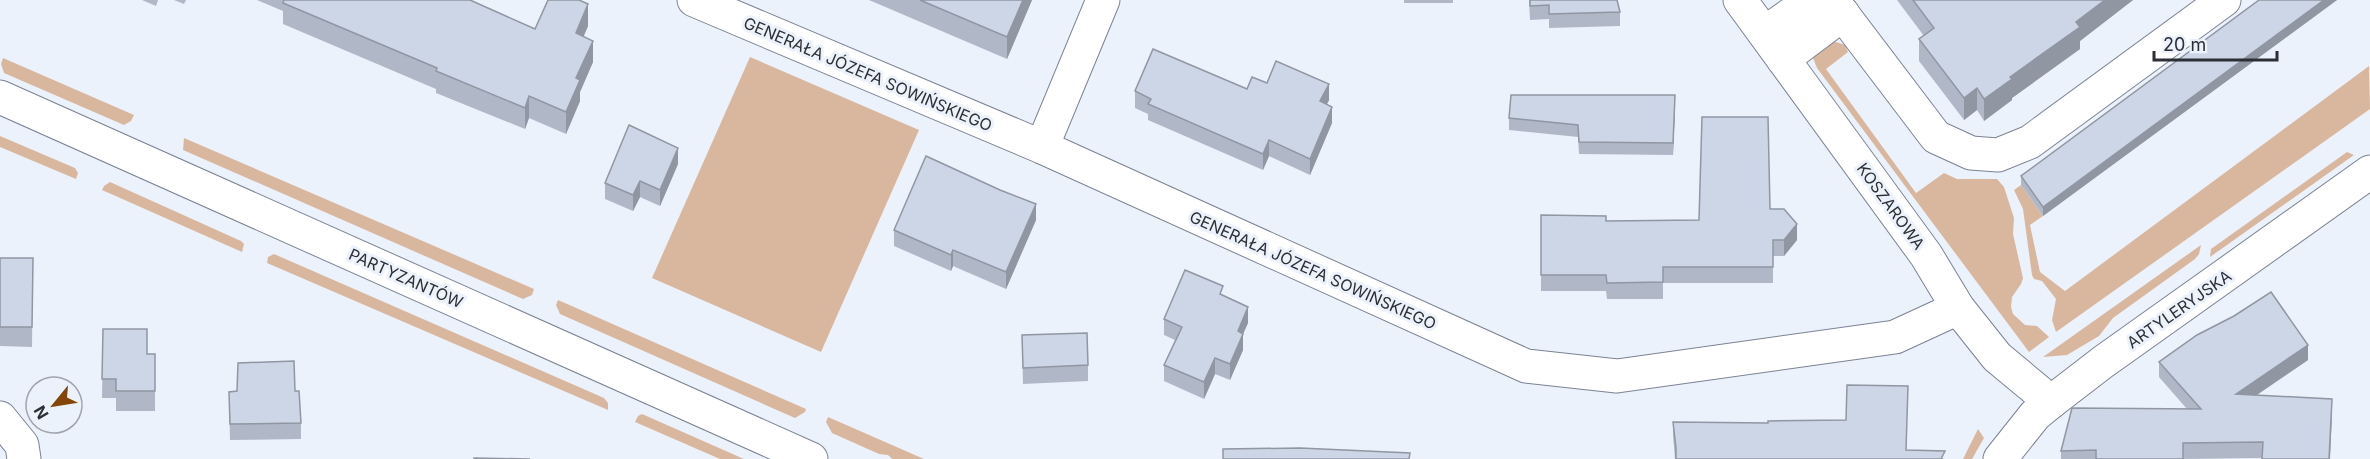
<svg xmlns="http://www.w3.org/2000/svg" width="2370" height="459" font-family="Inter,sans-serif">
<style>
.green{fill:#d9b79f}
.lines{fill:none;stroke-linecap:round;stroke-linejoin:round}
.street-casing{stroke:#7b8393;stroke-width:35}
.secondary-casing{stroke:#7b8393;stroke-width:35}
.street{stroke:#fff;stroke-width:33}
.secondary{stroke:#fff;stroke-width:33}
.wall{fill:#b0b8c7}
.shaded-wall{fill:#9096a2}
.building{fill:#cdd6e7;stroke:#9096a2;stroke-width:1.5}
.labels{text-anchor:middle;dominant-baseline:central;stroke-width:6;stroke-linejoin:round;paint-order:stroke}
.street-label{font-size:16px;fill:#2c2f36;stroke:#ecf2fc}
</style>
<rect width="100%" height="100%" fill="#ecf2fc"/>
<g class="green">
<path d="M1833,41L1845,45L1848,52L1826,69L1916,193L1944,173L1957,179H1997L2004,187L2014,218L2013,234L2023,278L2021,284L2012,297L2011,307L2013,314L2025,325L2037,326L2049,337L2029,352L1817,68L1813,58L1814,53Z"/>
<path d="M750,57L919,130L821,352L652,278Z"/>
<path d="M3,58L134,115L131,121L124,125L4,73L1,64Z"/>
<path d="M2369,66L2370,109L2056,332L2052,320L2056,299L2042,281L2034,279L2032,275L2023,209L2014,190L2021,185L2043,216L2030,225L2040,272L2065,291Z"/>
<path d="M0,136L75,168L78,173L76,179L0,147Z"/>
<path d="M184,138L534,289L532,295L523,299L183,150Z"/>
<path d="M2347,152L2354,155L2210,257L2211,249Z"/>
<path d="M110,182L241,241L244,244L242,252L102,190L104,186Z"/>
<path d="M2201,245L2199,254L2195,259L2113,318L2099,336L2067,355L2043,357Z"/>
<path d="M274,254L604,398L608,403V410L267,263L268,257Z"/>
<path d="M558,300L806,409L805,412L795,418L560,314L556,305Z"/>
<path d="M642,414L744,459H720L635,422L638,416Z"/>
<path d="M828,417L924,459H892L888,455L879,454L832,433L826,422Z"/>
<path d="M1978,429L1984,438L1972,459H1963Z"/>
</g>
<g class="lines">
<defs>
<g id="street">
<path d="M694,0L1042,147L1526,366L1617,376L1895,337L1958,308"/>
<path d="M1740,0L1926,255L1958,308L1997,357L2051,402"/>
<path d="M1832,0L1936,137L1971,153L1998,155L2030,142L2224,0"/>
<path d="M1765,33L1811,0"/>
<path d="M1783,59L1843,14"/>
<path d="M1042,147L1103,0"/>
<path d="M0,418L22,445L24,459"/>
</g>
<g id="secondary">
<path d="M0,97L811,459"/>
<path d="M2000,459L2035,415L2051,402L2103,362L2370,172"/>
</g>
</defs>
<use href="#street" class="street-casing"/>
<use href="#secondary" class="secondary-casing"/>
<use href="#street" class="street"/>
<use href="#secondary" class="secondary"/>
</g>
<g class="wall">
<path d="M142,0H158L156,6Z"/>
<path d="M174,0H186L184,4Z"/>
<path d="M257,0H470L535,29L588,26L583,36L593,62L580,92V101L566,134L529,118L525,129L436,93V89L283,24V11Z"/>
<path d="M869,0H1032L1007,59Z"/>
<rect x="1404" y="0" width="49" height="3"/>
<path d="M1529,0H1617L1620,12V26L1549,28V19L1530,20Z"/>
<path d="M1897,0H2133L2080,41V49L2012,98V100L1984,121L1977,110L1964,120L1919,61V39L1924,36Z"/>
<path d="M2259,0H2337L2043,216L2021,185V176Z"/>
<path d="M1267,83L1329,100L1327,104L1332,123L1310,175L1269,156L1263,170L1148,120V114L1135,108V91L1247,89Z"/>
<path d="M1675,107L1673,155L1579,154L1578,137L1509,130V118Z"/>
<path d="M678,164L660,206L640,197L633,211L605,199V183Z"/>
<path d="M1770,209L1797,240L1784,256H1773V283H1663V299H1607L1606,291H1541V215L1606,221L1699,220Z"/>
<path d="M1036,220L1006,289L953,266L951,271L894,246V230Z"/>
<path d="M0,258H33L32,347L0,346Z"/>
<path d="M1223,295L1248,323L1243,334V350L1230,380L1215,374L1204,399L1164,381V365L1175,340L1164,335V319Z"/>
<path d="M103,329L147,354H155V411H116V398H102Z"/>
<path d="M1022,335L1088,365V381L1023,384Z"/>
<path d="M2308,360L2257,395L2332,415L2262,458L2183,459H2061V451L2187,409L2159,377V362Z"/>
<path d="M295,391L301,423V439L230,440L229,392Z"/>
<path d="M1846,420L1907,450L1945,459H1675L1673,436V422L1768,423Z"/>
</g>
<g class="shaded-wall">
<path d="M1023,0H1032L1007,59V37Z"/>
<path d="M2105,0H2133L2080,41V49L2012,98V100L1984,121V99L2076,22Z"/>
<path d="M2324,0H2337L2043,216V207Z"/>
<path d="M588,4V26L576,55V33Z"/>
<path d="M593,41V62L580,92V101L566,134V112L576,78Z"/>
<path d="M1329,84V100L1320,117V101Z"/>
<path d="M1977,88V110L1964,120V98Z"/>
<path d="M1675,95V107L1673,155V143Z"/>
<path d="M529,96V118L525,129V108Z"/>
<path d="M1332,107V123L1310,175V159Z"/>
<path d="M1269,140V156L1263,170V154Z"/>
<path d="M678,148V164L660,206V190Z"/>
<path d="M640,181V197L633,211V195Z"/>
<path d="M1036,204V220L1006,289V272Z"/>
<path d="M1797,224V240L1784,256V240Z"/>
<path d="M953,250V266L951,271V255Z"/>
<path d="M1248,307V323L1243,334V350L1230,380V364L1238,331Z"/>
<path d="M2308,345V360L2236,409V394Z"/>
<path d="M1215,358V374L1204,399V382Z"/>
<path d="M2332,399V415L2330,459H2329Z"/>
</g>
<g class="building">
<path d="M284,0H470L535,29L548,0H579L588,4L576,33L593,41L576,78L580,80L566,112L529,96L525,108L436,71L437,68L283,3Z"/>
<path d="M920,0H1023L1007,37Z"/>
<path d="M1530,0H1617L1620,12L1549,14V5L1530,6Z"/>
<path d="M1913,0H2105L2076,22L2080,27L2010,77L2012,79L1984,99L1977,88L1964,98L1919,39L1934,28Z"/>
<path d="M2259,0H2324L2043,207L2021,176Z"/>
<path d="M1153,49L1247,89L1252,77L1267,83L1276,61L1329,84L1320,101L1332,107L1310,159L1269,140L1263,154L1148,104L1151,99L1135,91Z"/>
<path d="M1511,95H1675L1673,143L1579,142L1578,125L1509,118Z"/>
<path d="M1702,117H1768L1770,209H1784L1797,224L1784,240H1773V267H1663V282L1607,283L1606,275H1541V215L1606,216V221L1699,220Z"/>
<path d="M629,125L678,148L660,190L640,181L633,195L605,183Z"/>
<path d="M926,156L1000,190L1036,204L1006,272L953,250L951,255L894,230Z"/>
<path d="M0,258H33L32,327H0Z"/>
<path d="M1185,270L1223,286L1220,294L1248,307L1238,331L1243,334L1230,364L1215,358L1204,382L1164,365L1182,327L1164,319Z"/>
<path d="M2271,292L2308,345L2236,394L2332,399L2329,459H2262L2263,442L2183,443V459H2096V450L2061,451L2072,408L2201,409L2159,362L2197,335L2234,316Z"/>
<path d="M103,329H147V354H155V391H116V379H102Z"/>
<path d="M1087,333L1088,365L1023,368L1022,335Z"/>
<path d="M294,361L295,391H299L301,423L230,424L229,392L237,391L238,363Z"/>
<path d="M1847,385L1908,386L1906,450L1945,451L1941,459H1676V448L1673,422L1768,423V421L1846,420Z"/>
<path d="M1300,448L1410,453L1409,459H1223V449Z"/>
<path d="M474,458L530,459H474Z"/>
</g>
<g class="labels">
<g class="street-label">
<text transform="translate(868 74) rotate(23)">GENERAŁA JÓZEFA SOWIŃSKIEGO</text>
<text transform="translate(1891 206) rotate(54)">KOSZAROWA</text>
<text transform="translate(1313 270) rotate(24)">GENERAŁA JÓZEFA SOWIŃSKIEGO</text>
<text transform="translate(406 278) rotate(24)">PARTYZANTÓW</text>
<text transform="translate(2179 309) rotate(-35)">ARTYLERYJSKA</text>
</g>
</g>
<g transform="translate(54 405) rotate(240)"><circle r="28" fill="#ecf2fc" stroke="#9fa4ad" stroke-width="1.5"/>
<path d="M0-4.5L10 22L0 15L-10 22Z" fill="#844606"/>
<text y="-9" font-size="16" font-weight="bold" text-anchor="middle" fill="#2c2f36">N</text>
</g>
<path d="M2154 51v9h123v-9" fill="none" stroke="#2c2f36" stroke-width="3"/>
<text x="2163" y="51" font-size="18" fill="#2c2f36" stroke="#ecf2fc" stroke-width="4.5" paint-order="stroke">20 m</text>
</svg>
